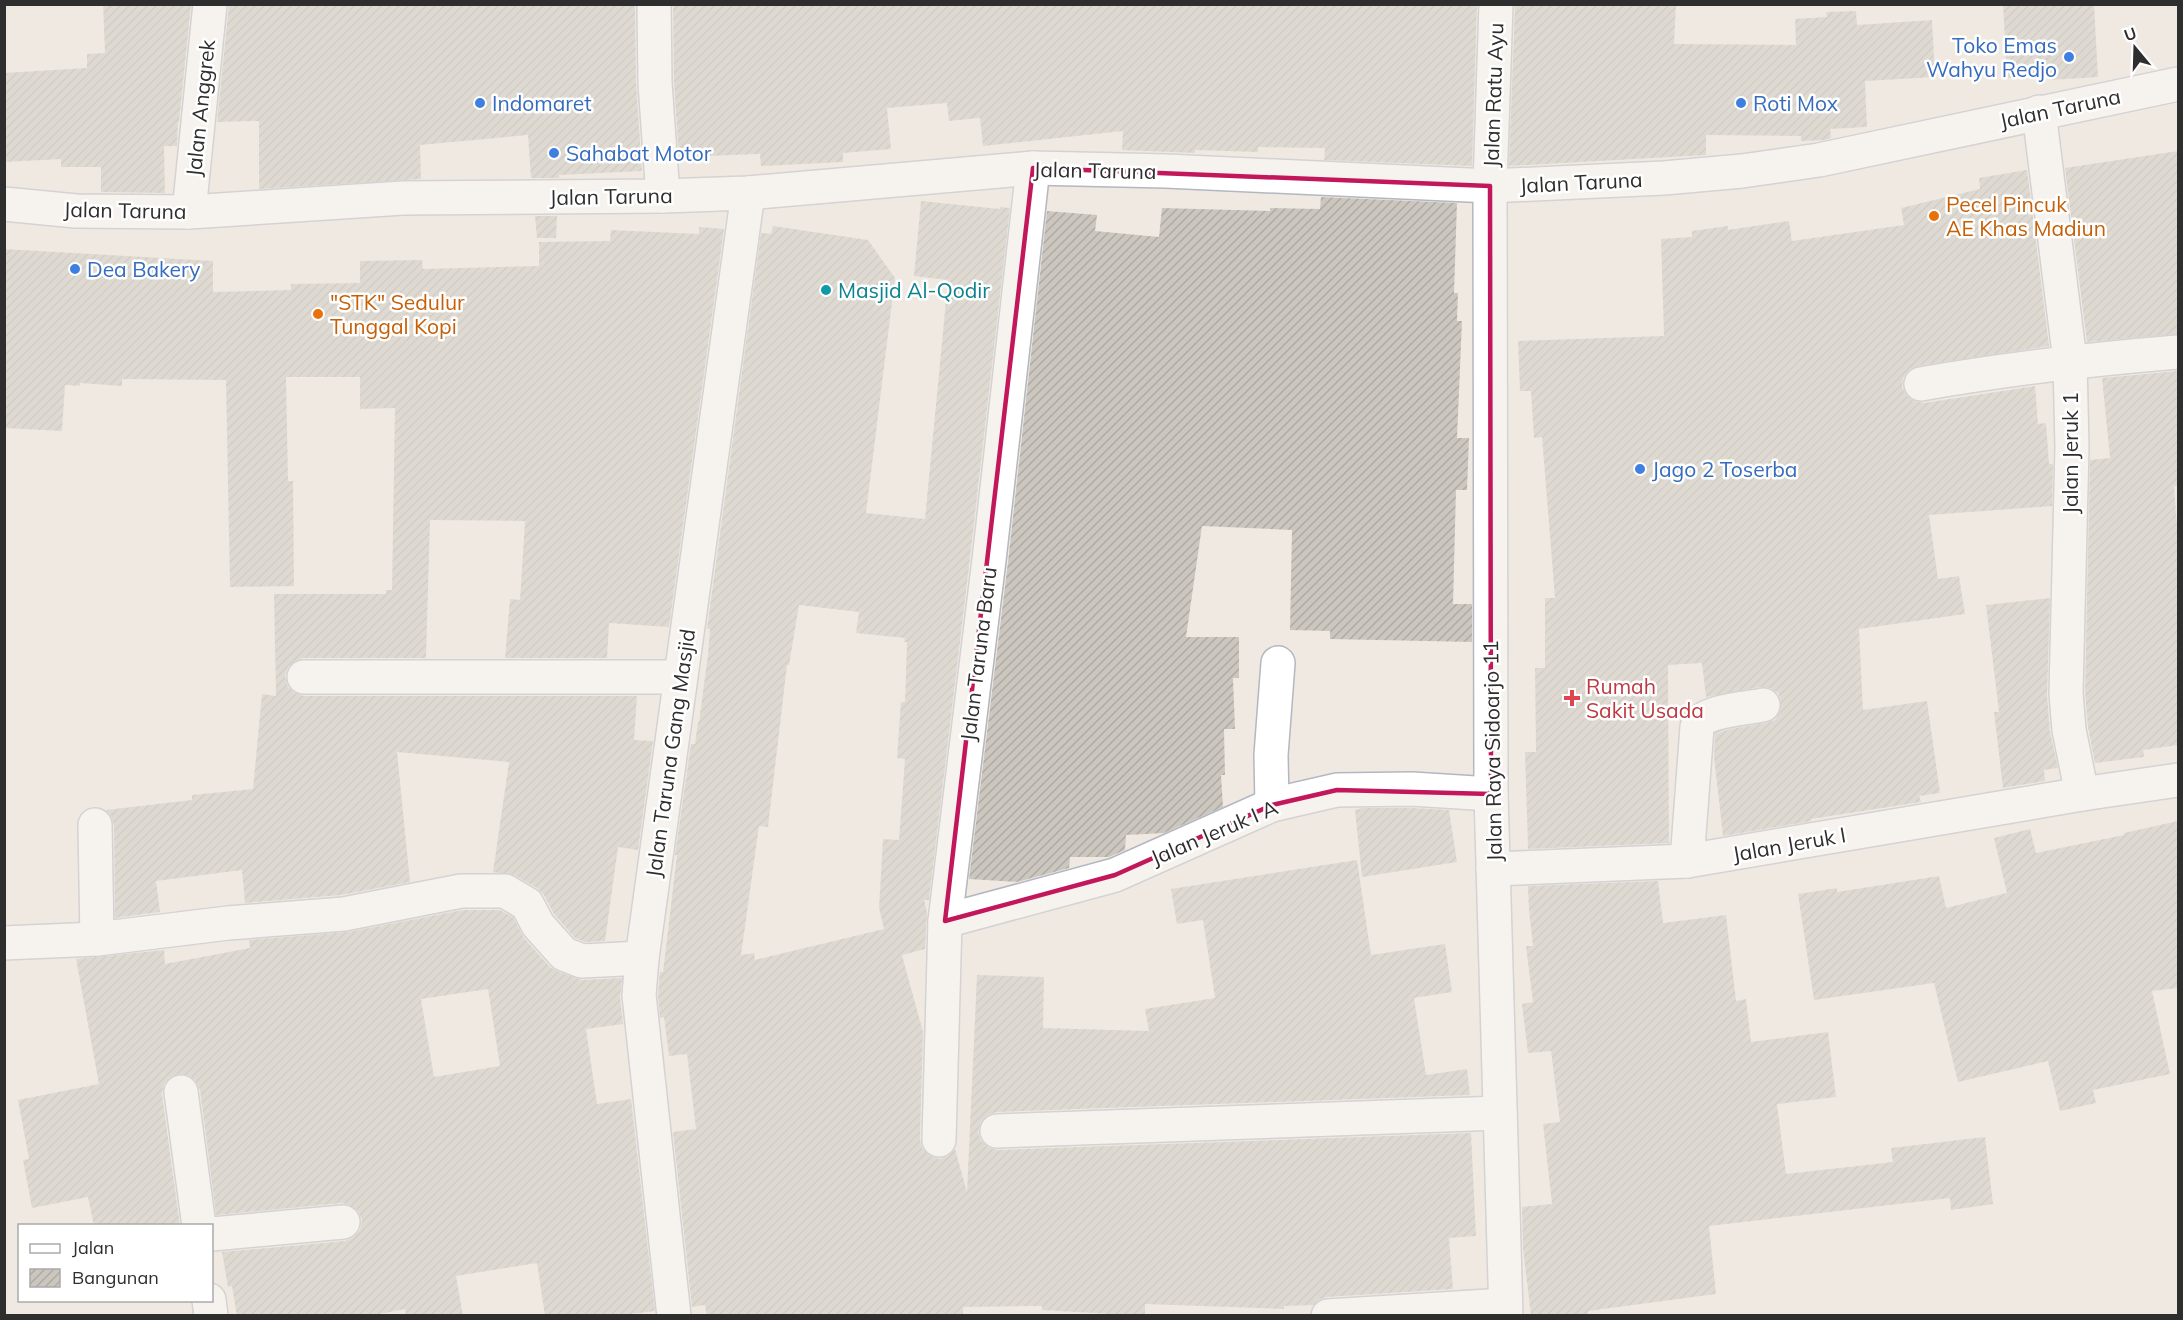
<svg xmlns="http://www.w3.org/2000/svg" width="2183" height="1320" font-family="Mulish,sans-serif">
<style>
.building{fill:url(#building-hatch);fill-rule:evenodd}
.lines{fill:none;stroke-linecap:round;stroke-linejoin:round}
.minor-casing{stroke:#b4b7c1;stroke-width:36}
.tertiary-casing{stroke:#b4b7c1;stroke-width:36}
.minor{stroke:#fff;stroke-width:33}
.tertiary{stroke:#fff;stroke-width:33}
.marked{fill:none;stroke:#c2185b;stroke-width:4.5;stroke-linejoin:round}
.shop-dot{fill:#3f7fe0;stroke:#fff;stroke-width:2}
.food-dot{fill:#e8710a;stroke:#fff;stroke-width:2}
.culture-dot{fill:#0f9aa8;stroke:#fff;stroke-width:2}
.health-dot{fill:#e0444e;stroke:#fff;stroke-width:2}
.labels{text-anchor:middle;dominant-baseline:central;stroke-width:5;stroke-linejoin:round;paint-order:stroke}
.shop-label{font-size:21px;fill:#366cbe;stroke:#fff;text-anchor:start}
.street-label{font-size:21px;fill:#2e2e2e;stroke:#fff}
.food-label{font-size:21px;fill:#c56008;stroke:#fff;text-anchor:start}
.culture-label{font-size:21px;fill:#0d838f;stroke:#fff;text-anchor:start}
.health-label{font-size:21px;fill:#be3a42;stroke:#fff;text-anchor:start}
</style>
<defs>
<pattern id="building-hatch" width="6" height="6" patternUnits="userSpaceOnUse" patternTransform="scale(1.5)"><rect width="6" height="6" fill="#cbc7bf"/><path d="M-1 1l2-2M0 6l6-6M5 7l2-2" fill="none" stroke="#afaba4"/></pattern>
</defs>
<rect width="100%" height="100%" fill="#efe9e1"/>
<g class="building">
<path d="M103,4H191L179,122H178L177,146H164L165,193L101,192V167H61V159L4,162V73L87,68V54L105,53Z"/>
<path d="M229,4H635L636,83L642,171L559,175V178H531L528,135L420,145L421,179L259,189V121L217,122Z"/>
<path d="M673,4H1477L1472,166L1324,160L1325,148L1258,147V152L1195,150V153L1122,150L1123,131L983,146L980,118L949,121L947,103L887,108L891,149L843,153V162L761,166L760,154L679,157L674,82Z"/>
<path d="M1515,4H1676L1674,44L1796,45L1795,19L1827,17L1826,12L1856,11L1857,25L1932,20L1935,77L1865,81L1867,127L1830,129L1831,138L1825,140L1801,141V136L1706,135V155L1509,166Z"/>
<path d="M2003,4H2094L2098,77L2049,80V76L2007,78Z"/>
<path d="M2178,151V334L2087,342L2065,168Z"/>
<path d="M2027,170L2049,346L1918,366L1909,370L1903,378L1902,387L1907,396L1914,401L1924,403L2035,386L2038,424L2046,423L2049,464H2053L2052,506L1929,515L1938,579L1959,576L1965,614L1859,629L1863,710L1927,701L1940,793L1919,796L1921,802L1811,819V821L1723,836L1714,757L1715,734L1730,729L1766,723L1775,720L1780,712L1781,701L1778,693L1770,688L1760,687L1706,697L1702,663L1668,665L1669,843L1528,849L1525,752H1536L1535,668H1545V598H1555L1542,437L1534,438L1531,391H1520L1518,341L1664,336L1661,239L1692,237V231L1728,226V230L1789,221L1792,241L1904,225L1901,208L1980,189L1979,178Z"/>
<path d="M1321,197L1457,203L1454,293H1458L1457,321H1462L1457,438H1469L1467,490H1456L1453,604H1472V642L1330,639V631L1290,630L1292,530L1202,526L1186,637H1239V678H1233L1235,729H1224L1225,775H1221L1223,807L1164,833L1126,835L1125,850L1109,857H1070L1069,868L1017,882L969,879L1008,562L1047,211L1097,215L1095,231L1159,237L1162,208L1270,211V208L1320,209Z"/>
<path d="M921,201L1000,209V207L1010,208L970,558L929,900H924L927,913L925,949L902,955L923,1032L920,1139L922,1148L930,1156L939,1159L948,1156L955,1149L967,1192L977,975L1044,977L1043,1028L1149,1031L1145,1009L1215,998L1203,920L1177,924L1171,889L1357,860L1371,955L1445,944L1452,992L1414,998L1426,1075L1467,1069L1470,1095L996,1112L988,1115L981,1122L978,1132L981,1141L988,1147L998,1150L1471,1133L1476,1236L1449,1238L1453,1289L1327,1297L1318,1300L1314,1305L1284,1306V1309L1145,1304V1316L1042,1310V1306L963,1307V1316H707L705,1305L692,1307L673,1132L696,1129L687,1054L669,1056L664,1017L660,1018L658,995L660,972H663L677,855H675L691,744H695L698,722H699L708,655L710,629H707L761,233L771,234L773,226L868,240L895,278L866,513L925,519L948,280L914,276ZM799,605L859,612L856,633L905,638L904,642H907L905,702H901L897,758L905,759L899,840L883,839L879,908L884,929L755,960L754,953L741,955L759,826L768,827L787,665H789Z"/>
<path d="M535,216H557L556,238H537Z"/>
<path d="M699,227L724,229L669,627L609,623L607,658H505L510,599L520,600L525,521L430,520L426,658H303L295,661L288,667L285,676L288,687L295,693L304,696H637L634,740L653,741L638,850L618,847L605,941L585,942L575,938L554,914L544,895L537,888L514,875L493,872L509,762L397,752L410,882L341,895L245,903L242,870L156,881L160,912L115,918L114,825L111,816L106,810L192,800V795L253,789L262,694L276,696L274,594H386V590H392L395,408L360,409V377H286L288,481H293L294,586L230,587L226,380L122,379V386L80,383V386L65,385L62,431L4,428V249L213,261V292L291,290V284L360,283V261L422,260L423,269L539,266V242L610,241L611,230L699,234Z"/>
<path d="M2178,371V486H2174L2178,539V745L2143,750L2144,757L2095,763L2088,727L2085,692L2090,460L2110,458L2102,378Z"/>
<path d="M2050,598L2047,695L2050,732L2058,768L2044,770L2045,781L2003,788L1994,712H1999L1986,605Z"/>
<path d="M1363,808H1412L1449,810L1457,862L1362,877L1355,810Z"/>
<path d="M2178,821V988L2152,991L2170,1074L2093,1090L2096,1103L2060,1111L2048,1061L1958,1082L1934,983L1814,1000L1798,894L1837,888V892L1939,876L1946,908L2007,893L1994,838L2030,829L2036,853L2124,835V833Z"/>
<path d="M1658,881L1663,923L1726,915L1736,1001L1746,999L1751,1042L1828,1032L1836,1097L1777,1104L1786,1174L1893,1162L1891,1148L1985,1137L1993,1204L1951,1210L1950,1198L1709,1226L1716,1294L1588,1311V1316H1531L1523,1248L1522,1207L1552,1204L1543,1124L1560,1122L1551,1051L1528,1053L1522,1004L1533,1002L1526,946H1533L1529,910L1528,886Z"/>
<path d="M463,910H500L513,917L524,938L550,967L557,971L582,980L622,978L620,997L623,1024L586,1029L597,1104L631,1099L655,1311L615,1316H545L537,1263L456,1276L463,1316H406L405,1309L370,1316H237L232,1286L228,1287L222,1252L345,1241L354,1237L360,1230L362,1220L358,1211L350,1205L342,1203L216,1215L200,1090L195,1080L188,1075L178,1074L169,1078L164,1084L162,1094L180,1226H94L88,1197L32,1208L23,1160L29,1159L18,1100L99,1084L76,959L164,950L165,964L250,948L249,940L348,932ZM488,989L500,1066L434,1077L421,999Z"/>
</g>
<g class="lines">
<defs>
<g id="minor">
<path d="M654,4L655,83L663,196"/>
<path d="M2039,112L2070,361L2072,447L2066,693L2069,730L2082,794"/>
<path d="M189,212L210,4"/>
<path d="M1921,384C2006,369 2092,359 2178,352"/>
<path d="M304,677H680"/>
<path d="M1272,805L1271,755L1278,663"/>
<path d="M95,825L97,939L228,923L344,914L461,891H505L527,904L538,925L564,954L582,961L642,958"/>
<path d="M1687,861L1697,727C1704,710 1745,709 1763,705"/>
<path d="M1493,869L1687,861L2082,794L2178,780"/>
<path d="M945,921L1115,875L1272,805L1337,790L1412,789L1491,794"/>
<path d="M4,943L97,939"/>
<path d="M181,1092L199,1226"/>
<path d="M997,1131L1500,1113"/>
<path d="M939,1140L945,921L989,560L1033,168"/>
<path d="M212,1234L343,1222"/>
<path d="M209,1300L211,1316"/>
<path d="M674,1316L639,995L642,958L748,193"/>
<path d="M1328,1316L1505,1305"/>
</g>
<g id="tertiary">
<path d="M1496,4L1490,186L1491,794L1506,1316"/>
<path d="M4,204L76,211L189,212L403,198L663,196L748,193L1033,168L1166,171L1490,186L1664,178L1742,171L1819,160L2178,84"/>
</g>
</defs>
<use href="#minor" class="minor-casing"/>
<use href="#tertiary" class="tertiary-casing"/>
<use href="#minor" class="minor"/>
<use href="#tertiary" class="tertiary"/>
</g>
<path d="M0 0H2183V1320H0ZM1033,168L1490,186L1491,794L1337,790L1272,805L1115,875L945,921Z" fill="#efe9e1" fill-opacity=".55" fill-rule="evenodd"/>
<path class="marked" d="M1033,168L1490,186L1491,794L1337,790L1272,805L1115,875L945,921Z"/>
<g class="shop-dot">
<circle cx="2069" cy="57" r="6"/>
<circle cx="480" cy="103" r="6"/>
<circle cx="1741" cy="103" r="6"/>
<circle cx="554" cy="153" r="6"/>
<circle cx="75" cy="269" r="6"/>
<circle cx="1640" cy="469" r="6"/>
</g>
<g class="food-dot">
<circle cx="1934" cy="216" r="6"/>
<circle cx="318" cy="314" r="6"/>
</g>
<circle class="culture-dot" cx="826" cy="290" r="6"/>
<path class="health-dot" d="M1569 689h6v6h6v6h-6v6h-6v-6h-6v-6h6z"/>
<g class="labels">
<g class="shop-label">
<text x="2057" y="45" text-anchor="end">Toko Emas<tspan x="2057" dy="24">Wahyu Redjo</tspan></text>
<text x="492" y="103">Indomaret</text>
<text x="1753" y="103">Roti Mox</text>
<text x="566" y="153">Sahabat Motor</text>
<text x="87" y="269">Dea Bakery</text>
<text x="1652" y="469">Jago 2 Toserba</text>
</g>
<g class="street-label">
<text transform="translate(1493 95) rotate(-88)">Jalan Ratu Ayu</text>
<text transform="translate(200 108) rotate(-84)">Jalan Anggrek</text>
<text transform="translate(2060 108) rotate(-12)">Jalan Taruna</text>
<text transform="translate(1095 170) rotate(1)">Jalan Taruna</text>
<text transform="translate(1581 182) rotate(-3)">Jalan Taruna</text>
<text transform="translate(611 196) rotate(-1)">Jalan Taruna</text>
<text transform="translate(125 210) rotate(1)">Jalan Taruna</text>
<text transform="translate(2070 453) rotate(-90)">Jalan Jeruk 1</text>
<text transform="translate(978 654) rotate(-83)">Jalan Taruna Baru</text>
<text transform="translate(1492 751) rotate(-91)">Jalan Raya Sidoarjo 11</text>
<text transform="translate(670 753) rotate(-82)">Jalan Taruna Gang Masjid</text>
<text transform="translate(1214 832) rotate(-23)">Jalan Jeruk I A</text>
<text transform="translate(1789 844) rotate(-10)">Jalan Jeruk I</text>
</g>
<g class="food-label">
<text x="1946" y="204">Pecel Pincuk<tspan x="1946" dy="24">AE Khas Madiun</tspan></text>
<text x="330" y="302">"STK" Sedulur<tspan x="330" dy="24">Tunggal Kopi</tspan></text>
</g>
<g class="culture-label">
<text x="838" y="290">Masjid Al-Qodir</text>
</g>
<g class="health-label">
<text x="1586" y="686">Rumah<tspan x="1586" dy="24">Sakit Usada</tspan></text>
</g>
</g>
<rect width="2183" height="1320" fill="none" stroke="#2e2e2e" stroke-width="12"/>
<rect x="18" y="1224" width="195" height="78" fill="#ffffff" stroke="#ababab" stroke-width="1.5"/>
<rect x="30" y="1244" width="30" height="9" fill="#ffffff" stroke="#ababab" stroke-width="1.5"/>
<text x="72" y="1254" font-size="18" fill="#2e2e2e">Jalan</text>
<rect x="30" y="1269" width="30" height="18" fill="url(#building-hatch)" stroke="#ababab" stroke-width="1.5"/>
<text x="72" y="1284" font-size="18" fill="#2e2e2e">Bangunan</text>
<g transform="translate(2135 48) rotate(341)" stroke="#ffffff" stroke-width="4.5" paint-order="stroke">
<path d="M0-4.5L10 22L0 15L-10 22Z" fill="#2e2e2e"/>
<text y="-9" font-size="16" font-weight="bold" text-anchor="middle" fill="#2e2e2e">U</text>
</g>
</svg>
